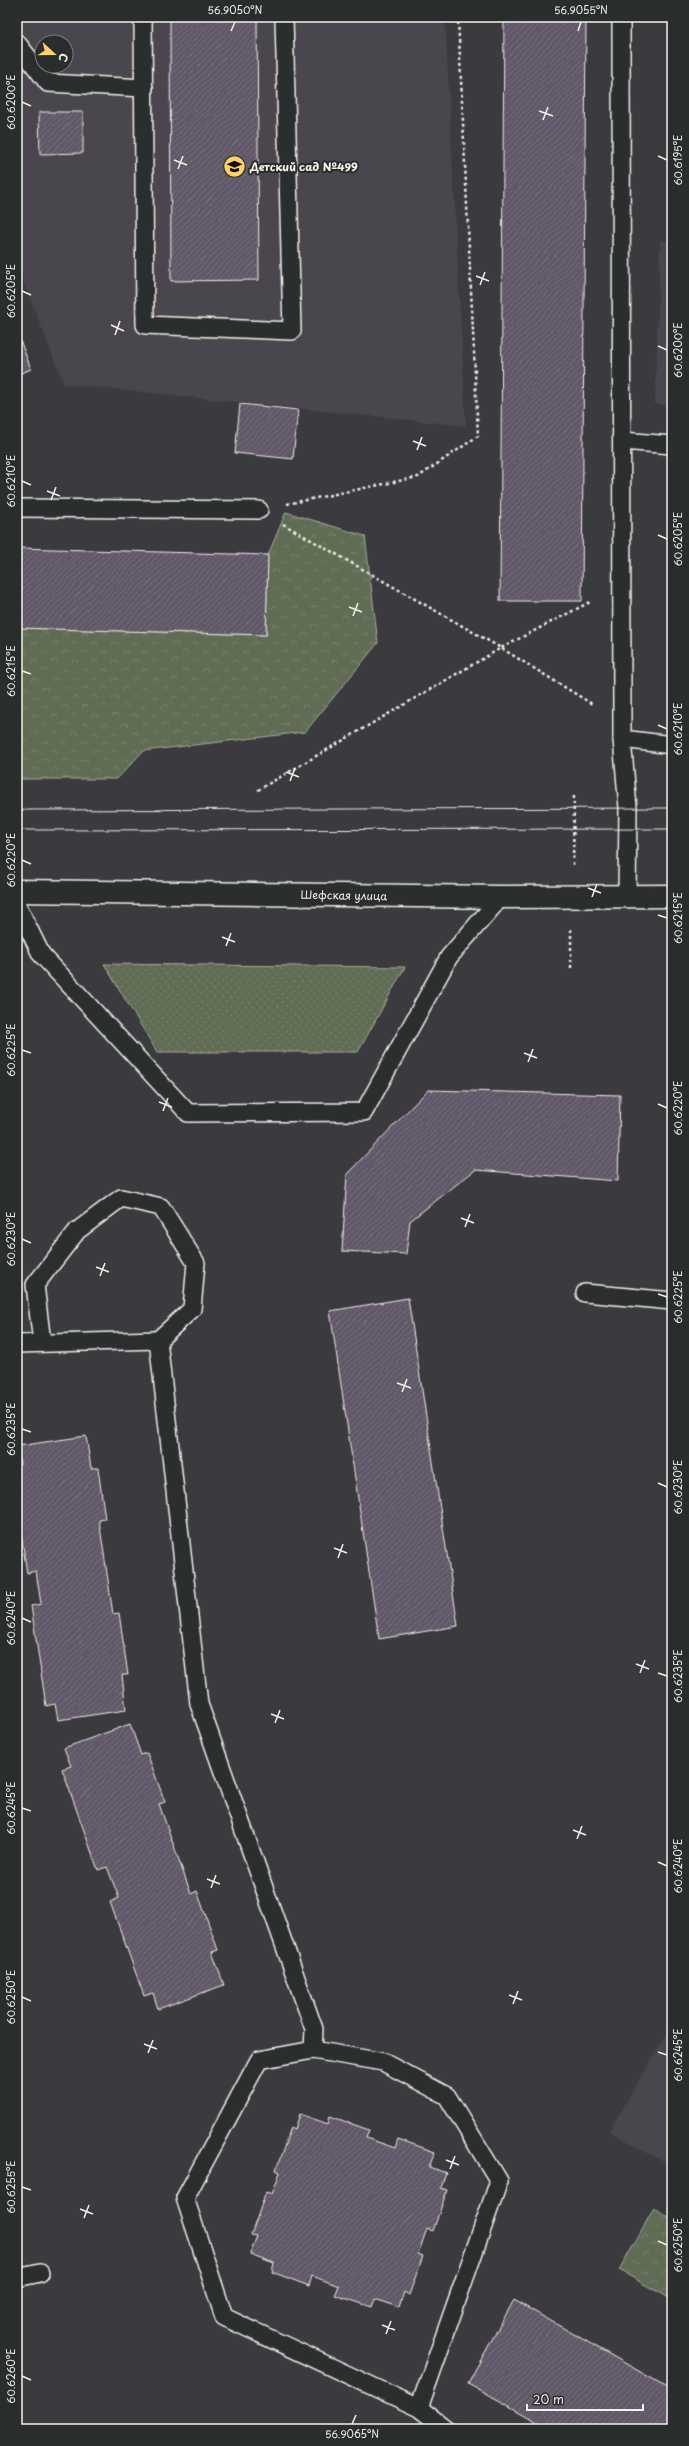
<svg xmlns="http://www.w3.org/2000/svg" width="689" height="2446" font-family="'Playpen Sans',sans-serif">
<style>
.built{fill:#49464e;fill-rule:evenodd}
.grass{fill:url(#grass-dots);stroke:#aaae9e}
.park{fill:url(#park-crowns);stroke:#aaae9e}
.building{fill:url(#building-hatch);stroke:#f4f1e8}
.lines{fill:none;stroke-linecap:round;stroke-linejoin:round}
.service-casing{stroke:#f4f1e8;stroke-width:20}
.primary-casing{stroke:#f4f1e8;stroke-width:25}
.path{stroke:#f4f1e8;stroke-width:2.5;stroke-dasharray:3 3;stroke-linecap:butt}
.service{stroke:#2a2d2e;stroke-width:17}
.primary{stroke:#2a2d2e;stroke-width:22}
.tram{stroke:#f4f1e8;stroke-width:1}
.ticks{fill:none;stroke:#f4f1e8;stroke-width:1.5}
.labels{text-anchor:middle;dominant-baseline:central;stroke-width:4;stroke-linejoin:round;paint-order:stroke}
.poi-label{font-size:11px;font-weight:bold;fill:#f4f1e8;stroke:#2a2d2e;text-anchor:start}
.street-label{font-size:11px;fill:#f4f1e8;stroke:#2a2d2e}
.neatline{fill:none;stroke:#f4f1e8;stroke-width:1.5}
.ticks-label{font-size:10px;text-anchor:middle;fill:#f4f1e8}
</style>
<defs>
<pattern id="grass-dots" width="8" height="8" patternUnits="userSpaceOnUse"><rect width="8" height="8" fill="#616c53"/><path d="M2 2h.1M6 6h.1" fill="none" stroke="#78816c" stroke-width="1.8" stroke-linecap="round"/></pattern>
<pattern id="park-crowns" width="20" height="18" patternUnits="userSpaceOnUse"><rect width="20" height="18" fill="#616c53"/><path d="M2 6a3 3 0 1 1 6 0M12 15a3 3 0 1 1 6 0" fill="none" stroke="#78816c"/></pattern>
<pattern id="building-hatch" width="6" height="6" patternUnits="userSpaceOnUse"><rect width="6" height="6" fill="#615868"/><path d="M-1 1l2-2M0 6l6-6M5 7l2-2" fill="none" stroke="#78707e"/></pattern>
</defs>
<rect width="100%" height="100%" fill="#3a3a3f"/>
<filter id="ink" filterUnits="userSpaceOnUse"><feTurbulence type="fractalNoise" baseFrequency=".025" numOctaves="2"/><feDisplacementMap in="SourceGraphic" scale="8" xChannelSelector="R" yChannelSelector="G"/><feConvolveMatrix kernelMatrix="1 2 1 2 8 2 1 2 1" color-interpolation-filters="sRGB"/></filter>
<g filter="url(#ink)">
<g class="built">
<path d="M17,17H445L466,426L64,384L17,266ZM42,42H66V66H42Z"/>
<path d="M660,241H672V405L655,404Z"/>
<path d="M672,2025V2166L609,2131Z"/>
</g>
<path class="grass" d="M104,964L405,967L358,1052H157Z"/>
<g class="park">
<path d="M286,512L365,536L378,643L305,732L143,751L117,779H17V628L266,635L268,555Z"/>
<path d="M654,2208L672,2219V2300L619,2270Z"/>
</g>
<g class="building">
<path d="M170,17H257L259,280L171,281Z"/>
<path d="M504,17H586L582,601H500Z"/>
<path d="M39,112H83V153L40,154Z"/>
<path d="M17,332L31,369L17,375Z"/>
<path d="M240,404L298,410L293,459L235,453Z"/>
<path d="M17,548L268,555L266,635L17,628Z"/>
<path d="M428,1090L620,1095L618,1181L475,1170L410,1221L406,1254L342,1251L347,1174Z"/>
<path d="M408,1298L458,1626L379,1639L330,1311Z"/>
<path d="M86,1436L91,1468H98L105,1519L99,1520L113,1614L119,1613L128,1675H122L126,1710L58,1720L55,1704L46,1706L31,1606L41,1604L36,1571L27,1573L17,1507V1465H20L18,1446Z"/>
<path d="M130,1724L141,1755L147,1753L165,1802L159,1804L191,1894L197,1891L218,1950L212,1952L224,1985L158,2009L153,1993L144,1996L110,1902L119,1898L107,1867L98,1870L62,1769L71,1766L64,1748Z"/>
<path d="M300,2114L328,2124L330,2116L369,2130L366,2138L395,2148L398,2139L435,2152L429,2167L446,2173L441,2188L447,2190L433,2231L427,2229L418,2254L423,2256L409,2295L404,2292L399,2307L375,2299L372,2307L335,2295L339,2286L312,2276L309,2286L272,2272L274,2263L250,2254L257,2236L251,2235L266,2192L272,2194L280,2172L276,2170L291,2127L295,2129Z"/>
<path d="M514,2300L672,2390V2429H550L468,2383Z"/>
</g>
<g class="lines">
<defs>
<g id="service">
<path d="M143,17L145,325L292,331L284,17"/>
<path d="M621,17L622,739L628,808L627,896"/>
<path d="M17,43L48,83L144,88"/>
<path d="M622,441L672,445"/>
<path d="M17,508L259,510"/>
<path d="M622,739L672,745"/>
<path d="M17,905L41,954L188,1113L364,1112L449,957L501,897"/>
<path d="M585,1293L672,1301"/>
<path d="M42,1343L35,1285L77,1231L121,1198L161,1207L196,1263L192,1309L158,1340L199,1704L314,2029L313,2050"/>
<path d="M17,1344L158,1340"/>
<path d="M17,2278L40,2273"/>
<path d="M419,2408L499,2181L447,2096L383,2062L313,2050L259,2060L185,2198L224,2317L419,2408L446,2429"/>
</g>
<path id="primary" d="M17,891L501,897L672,896"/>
</defs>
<use href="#service" class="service-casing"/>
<use href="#primary" class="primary-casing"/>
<g class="path">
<path d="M287,504L418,477L478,436L458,17"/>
<path d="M283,524L501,648L592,704"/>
<path d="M258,790L501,648L592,601"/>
<path d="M573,865L574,794"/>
<path d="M571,968V928"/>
</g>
<use href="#service" class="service"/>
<use href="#primary" class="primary"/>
<g class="tram">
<path d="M17,810L672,808"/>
<path d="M17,830L672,829"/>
</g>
</g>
</g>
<path class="ticks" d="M231,31L235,22M578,31L581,22M22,102L31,106M539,111L553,116M543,120L548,107M658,156L667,160M174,160L187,165M178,169L183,156M476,276L489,281M480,285L485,272M22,291L31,295M111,325L124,331M115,335L120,321M658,346L667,350M413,441L426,446M417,450L422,437M22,481L31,485M47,491L60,496M51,500L56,487M658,535L667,539M349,607L362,612M353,616L358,603M22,671L31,674M658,725L667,729M286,772L299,777M290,781L295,768M22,860L31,864M588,888L601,893M592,897L597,884M658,915L667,918M222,937L235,942M226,946L231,933M22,1050L31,1053M524,1053L537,1058M528,1062L533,1049M159,1102L172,1107M658,1104L667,1108M163,1111L168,1098M461,1218L474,1223M465,1227L470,1214M22,1239L31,1243M96,1267L109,1272M100,1276L105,1263M658,1294L667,1297M397,1383L411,1388M402,1392L407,1379M22,1429L31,1432M658,1483L667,1487M334,1548L347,1553M338,1558L343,1544M22,1618L31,1622M636,1664L649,1669M640,1673L645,1660M658,1673L667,1676M271,1714L284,1719M275,1723L280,1710M22,1808L31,1811M573,1830L586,1835M577,1839L582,1826M658,1862L667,1866M207,1879L220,1884M211,1888L216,1875M509,1995L522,2000M22,1997L31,2001M513,2004L518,1991M144,2044L157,2049M658,2052L667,2055M148,2053L153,2040M446,2160L459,2165M450,2169L455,2156M22,2187L31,2190M80,2209L93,2214M84,2218L89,2205M658,2241L667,2245M382,2325L395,2330M386,2334L391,2321M22,2376L31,2380M352,2424L356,2415"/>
<defs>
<symbol id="school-disc" viewBox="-11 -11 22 22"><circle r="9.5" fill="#ffd166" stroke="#2a2d2e"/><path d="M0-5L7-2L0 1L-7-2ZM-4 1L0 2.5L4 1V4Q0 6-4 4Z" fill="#111"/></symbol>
</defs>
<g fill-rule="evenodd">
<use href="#school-disc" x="222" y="154" width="25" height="25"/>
</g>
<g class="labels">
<g class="poi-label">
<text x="250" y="166">Детский сад №499</text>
</g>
<g class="street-label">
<text transform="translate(344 895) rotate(1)">Шефская улица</text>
</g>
</g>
<rect width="689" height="2446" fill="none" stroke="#2a2d2e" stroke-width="44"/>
<g transform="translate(54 54) rotate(111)"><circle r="19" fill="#2a2d2e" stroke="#7b7b78"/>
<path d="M0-3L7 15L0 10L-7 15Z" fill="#ffd166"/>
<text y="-6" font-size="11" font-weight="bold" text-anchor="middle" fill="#f4f1e8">С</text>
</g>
<path d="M527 2404v6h116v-6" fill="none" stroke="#f4f1e8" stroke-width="2"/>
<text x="533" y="2404" font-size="12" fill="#f4f1e8" stroke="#2a2d2e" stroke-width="3" paint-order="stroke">20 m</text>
<rect x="22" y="22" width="645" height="2402" class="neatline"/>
<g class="ticks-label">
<text x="235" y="14">56.9050°N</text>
<text x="581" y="14">56.9055°N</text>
<text transform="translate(11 102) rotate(-90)" y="4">60.6200°E</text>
<text transform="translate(678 160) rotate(-90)" y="4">60.6195°E</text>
<text transform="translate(11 291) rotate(-90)" y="4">60.6205°E</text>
<text transform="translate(678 350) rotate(-90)" y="4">60.6200°E</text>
<text transform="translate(11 481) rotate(-90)" y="4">60.6210°E</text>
<text transform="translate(678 539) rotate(-90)" y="4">60.6205°E</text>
<text transform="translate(11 671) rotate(-90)" y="4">60.6215°E</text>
<text transform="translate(678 729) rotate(-90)" y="4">60.6210°E</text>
<text transform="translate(11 860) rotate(-90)" y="4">60.6220°E</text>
<text transform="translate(678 918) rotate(-90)" y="4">60.6215°E</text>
<text transform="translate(11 1050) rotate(-90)" y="4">60.6225°E</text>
<text transform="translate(678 1108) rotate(-90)" y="4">60.6220°E</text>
<text transform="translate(11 1239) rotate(-90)" y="4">60.6230°E</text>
<text transform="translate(678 1297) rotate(-90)" y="4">60.6225°E</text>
<text transform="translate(11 1429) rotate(-90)" y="4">60.6235°E</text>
<text transform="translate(678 1487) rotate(-90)" y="4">60.6230°E</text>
<text transform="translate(11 1618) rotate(-90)" y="4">60.6240°E</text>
<text transform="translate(678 1676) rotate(-90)" y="4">60.6235°E</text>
<text transform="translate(11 1808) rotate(-90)" y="4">60.6245°E</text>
<text transform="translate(678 1866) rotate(-90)" y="4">60.6240°E</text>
<text transform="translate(11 1997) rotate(-90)" y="4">60.6250°E</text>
<text transform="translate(678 2055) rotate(-90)" y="4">60.6245°E</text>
<text transform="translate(11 2187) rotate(-90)" y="4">60.6255°E</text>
<text transform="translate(678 2245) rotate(-90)" y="4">60.6250°E</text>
<text transform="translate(11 2376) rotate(-90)" y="4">60.6260°E</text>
<text x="352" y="2438">56.9065°N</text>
</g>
</svg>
